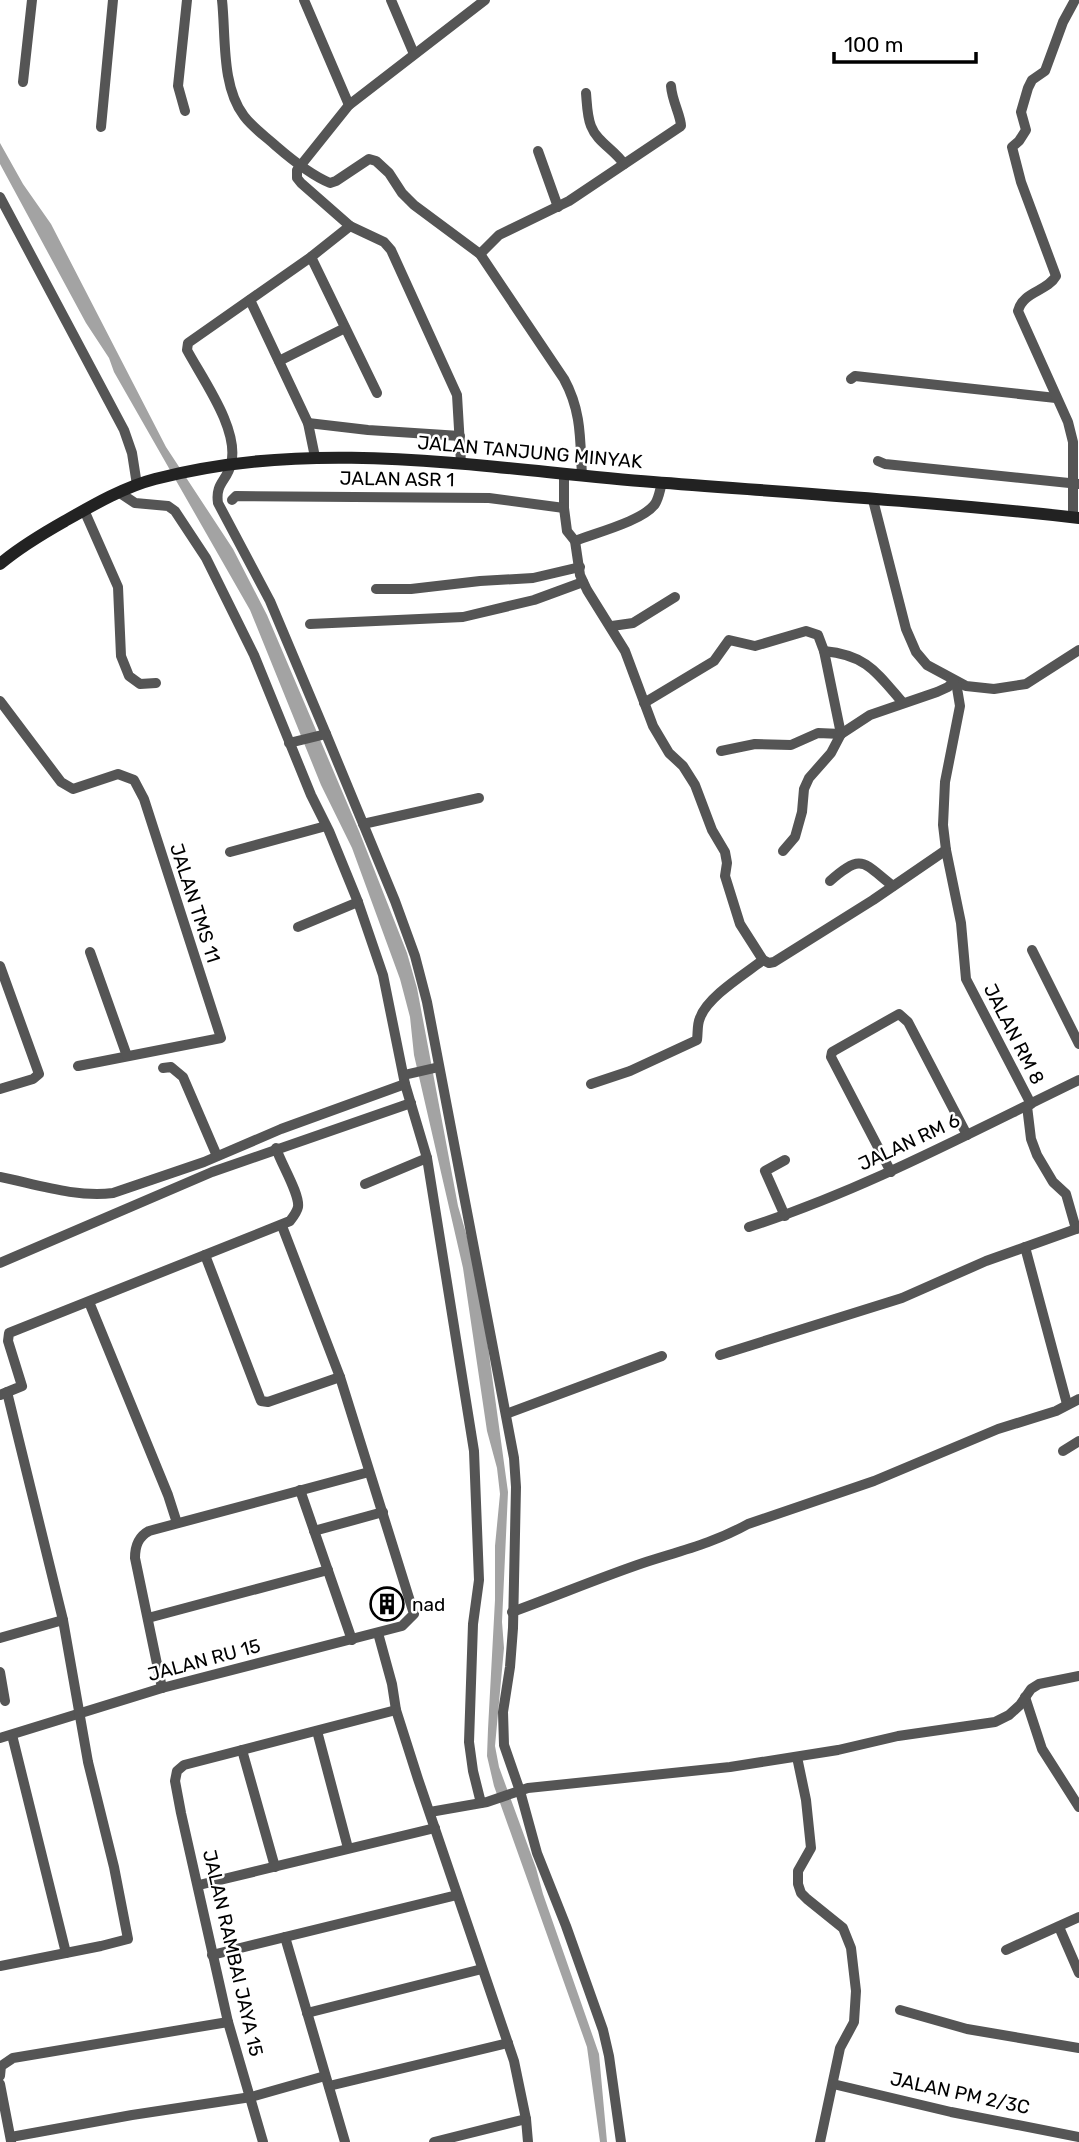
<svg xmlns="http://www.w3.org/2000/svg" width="1079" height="2142" font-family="Rubik,sans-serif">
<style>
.water{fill:#a3a3a3}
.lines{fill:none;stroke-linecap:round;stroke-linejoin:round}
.minor{stroke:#555;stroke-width:10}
.secondary{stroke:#222;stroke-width:12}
.labels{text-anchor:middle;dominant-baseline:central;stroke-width:5;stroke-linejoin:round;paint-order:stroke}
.street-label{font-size:19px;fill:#000;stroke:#fff}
.poi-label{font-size:19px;fill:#000;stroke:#fff;text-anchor:start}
</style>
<rect width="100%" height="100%" fill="#fff"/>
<path class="water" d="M0,143L23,184L51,224L166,447L233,549L267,615L359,831L407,953L417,988L458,1206L478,1274L508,1492L502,1622L504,1648L495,1746L499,1767L536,1868L543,1894L599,2054L607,2142H600L587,2047L494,1786L487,1756L488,1729L495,1600V1546L500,1494L497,1468L487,1431L463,1268L414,1055L410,1017L400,979L352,848L321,785L250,610L114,372L109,358L86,323L0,164Z"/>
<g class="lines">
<g class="minor">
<path d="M222,0C226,36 221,86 244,116C253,128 265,136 276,146C291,159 311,175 330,183L336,181L369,159L376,161L389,173L402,193L414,205L480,254L564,379C582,412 580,440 582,476"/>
<path d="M304,0L349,105"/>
<path d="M391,0L414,54"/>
<path d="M23,82L32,0"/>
<path d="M586,93C587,104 587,116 591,126C597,142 615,150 624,164"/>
<path d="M185,111L178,86L187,0"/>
<path d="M101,127L113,0"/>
<path d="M538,151L558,207"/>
<path d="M0,197L124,430L132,453L137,485"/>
<path d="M350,226L311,257L188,343L187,350C203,380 240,430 231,464C227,481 215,483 218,503L270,601L326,734L395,901L415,956L427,1002L514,1458L516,1487L513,1628L510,1667L503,1712L504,1745L520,1791L537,1853L566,1926L603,2030L609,2056L621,2142"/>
<path d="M480,254L499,235L569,201L681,126C681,116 672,101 671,86"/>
<path d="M311,257L377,393"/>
<path d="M250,300L308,423L315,457"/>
<path d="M279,361L345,328"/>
<path d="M851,379L855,376L1056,398"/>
<path d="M308,423L368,430L460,436"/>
<path d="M878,461L885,464L1079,484"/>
<path d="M461,463L457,395L391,250L384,242L350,226L301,183L297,178V170L349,105L485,0"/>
<path d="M564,475V508L567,531L575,541L580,575L587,590L625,651L653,726L669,753L683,766L695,785L712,830L725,852L727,863L725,876L740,924L763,960L769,963L774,962L873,900L946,850"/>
<path d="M120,493L135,503L168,506L175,511L206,558L254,655L311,795L329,831L358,902L383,975L405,1084L427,1158L474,1451L479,1580L473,1624L469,1742L473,1771L481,1803"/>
<path d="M232,500L236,496L489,498L564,508"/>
<path d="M873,500L906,629L916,652L927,665L966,686L994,689L1026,684L1079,650"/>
<path d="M84,510L118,587L121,656L129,676L140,684L156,683"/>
<path d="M1073,517V442L1068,422L1018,311C1023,291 1047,292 1056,276L1021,182L1012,147L1019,141L1026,130L1021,112L1028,88L1032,80L1045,71L1063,22L1075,0"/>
<path d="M575,541C595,533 643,521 655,504C659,498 660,489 662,483"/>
<path d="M376,589H411L480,581L533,578L580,567"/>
<path d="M310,624L463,617L534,600L583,582"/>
<path d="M612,626L633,623L675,597"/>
<path d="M824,651C867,655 877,673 903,703"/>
<path d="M956,682L960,706L945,782L943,825L946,850L961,923L966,979L1031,1104"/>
<path d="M0,701L61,782L73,789L118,774L134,780L144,799L221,1038L78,1066"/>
<path d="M644,703L714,661L729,640L755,646L806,631L818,635L824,651L841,734"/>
<path d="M289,743L326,734"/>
<path d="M721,751L755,744L791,745L818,733L841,734"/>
<path d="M363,824L479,798"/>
<path d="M783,851L795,837L802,812L804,789L809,778L831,753L841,734L870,715L937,692L948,687L954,681"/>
<path d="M230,852L326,826"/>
<path d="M830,881C863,852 863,863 893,886"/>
<path d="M298,927L358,902"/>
<path d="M1032,950L1079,1044"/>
<path d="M90,952L127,1056"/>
<path d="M0,966L39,1074L33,1079L0,1089"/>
<path d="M163,1068L171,1067L183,1077L217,1156"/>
<path d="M404,1075L439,1067"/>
<path d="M591,1084L630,1071L697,1040C698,1033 697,1024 700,1018C707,997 745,974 763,960"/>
<path d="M1027,1106L1031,1139L1037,1155L1053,1182L1066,1194L1076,1229"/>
<path d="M891,1172L831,1057L832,1052L899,1014L908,1022L967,1135"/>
<path d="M0,1177C35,1184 77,1198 113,1193L204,1162L281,1129L405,1084"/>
<path d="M365,1184L427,1158"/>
<path d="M785,1216L765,1171L785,1160"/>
<path d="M749,1227C864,1190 971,1132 1079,1080"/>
<path d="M1025,1247L1067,1404"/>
<path d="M205,1255L261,1401L268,1402L340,1377"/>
<path d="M0,1263L212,1172L411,1103"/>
<path d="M89,1302L168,1495L177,1523"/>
<path d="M720,1355L902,1298L986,1261L1079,1228"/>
<path d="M0,1395L22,1386L8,1341L9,1333L290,1221C293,1217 297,1212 298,1207C300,1194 281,1164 276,1148"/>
<path d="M506,1414L662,1356"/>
<path d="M1063,1451L1079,1441"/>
<path d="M300,1490L352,1640"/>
<path d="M314,1531L383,1512"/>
<path d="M512,1612C556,1596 599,1578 643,1563C680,1551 714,1543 748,1524L874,1481L998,1429L1056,1411L1079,1399"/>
<path d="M148,1618L328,1570"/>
<path d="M378,1633L392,1684L396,1710L418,1779L514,2061L526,2119L528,2142"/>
<path d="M0,1638L63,1620"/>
<path d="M0,1672L5,1701"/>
<path d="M162,1688L135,1558C135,1546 138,1537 149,1531L369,1472"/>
<path d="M1025,1697L1042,1749L1079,1807"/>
<path d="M317,1731L348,1848"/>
<path d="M12,1735L66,1953"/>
<path d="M0,1738L162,1688L402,1626L414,1614L340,1377L282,1226"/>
<path d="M242,1750L275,1867"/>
<path d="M797,1757L806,1800L811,1848L798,1871V1884L801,1893L807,1899L843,1928L851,1948L856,1991L854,2022L840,2048L820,2142"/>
<path d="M430,1812L487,1802L528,1788L730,1767L838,1750L898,1736L995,1722L1009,1715L1020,1705L1031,1689L1039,1684L1079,1676"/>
<path d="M199,1885L435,1828"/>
<path d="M1059,1927L1079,1973"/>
<path d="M285,1937L345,2142"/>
<path d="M1006,1950L1079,1917"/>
<path d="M212,1955L457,1895"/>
<path d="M0,1966L101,1946L128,1939L114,1867L88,1762L63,1620L7,1392"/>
<path d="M900,2010L967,2029L1079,2048"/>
<path d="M307,2013L482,1969"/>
<path d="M0,2076L1,2066L13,2058L228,2022"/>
<path d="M0,2084L11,2141"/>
<path d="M833,2084L951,2112L1079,2137"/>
<path d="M329,2086L508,2043"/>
<path d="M11,2137L132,2115L251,2097L325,2076"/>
<path d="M263,2142L228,2022L181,1813L175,1781L177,1771L184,1765L396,1710"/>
<path d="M434,2142L526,2119"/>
</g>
<path class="secondary" d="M0,564C20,547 42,534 65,521C93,505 124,487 155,479C319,436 487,469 653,482C795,493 937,502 1079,518"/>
</g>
<defs>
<symbol id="building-ring" viewBox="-11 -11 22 22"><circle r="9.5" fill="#fff" stroke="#000" stroke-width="1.5"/><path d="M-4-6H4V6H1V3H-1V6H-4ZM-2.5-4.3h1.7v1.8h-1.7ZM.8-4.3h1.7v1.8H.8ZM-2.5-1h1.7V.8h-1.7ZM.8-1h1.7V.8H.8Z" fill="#000"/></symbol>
</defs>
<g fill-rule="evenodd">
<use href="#building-ring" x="368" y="1585" width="38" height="38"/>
</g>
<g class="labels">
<g class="street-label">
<text transform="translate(530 452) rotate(5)">JALAN TANJUNG MINYAK</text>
<text transform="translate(397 479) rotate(1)">JALAN ASR 1</text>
<text transform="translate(195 903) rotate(72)">JALAN TMS 11</text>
<text transform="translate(1014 1034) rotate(63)">JALAN RM 8</text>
<text transform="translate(909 1142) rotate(-25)">JALAN RM 6</text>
<text transform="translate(204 1660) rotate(-15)">JALAN RU 15</text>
<text transform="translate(233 1953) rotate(77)">JALAN RAMBAI JAYA 15</text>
<text transform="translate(960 2093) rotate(12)">JALAN PM 2/3C</text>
</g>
<g class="poi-label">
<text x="412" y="1604">nad</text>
</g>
</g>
<path d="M834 52v10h142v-10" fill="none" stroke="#000000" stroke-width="3.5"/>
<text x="844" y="52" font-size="21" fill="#000000" stroke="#ffffff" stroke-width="5" paint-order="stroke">100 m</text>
</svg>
